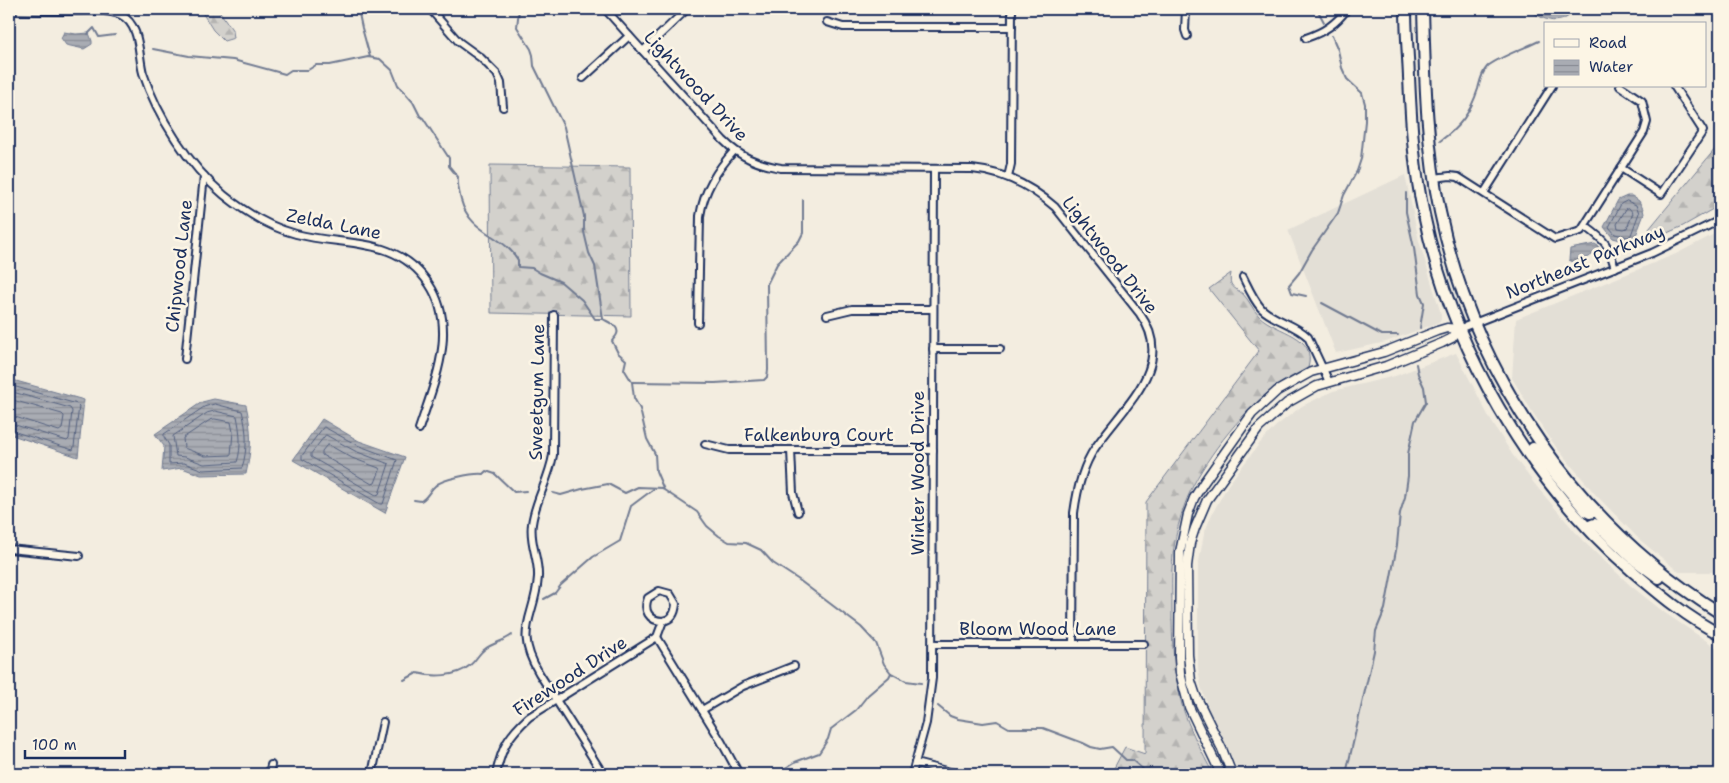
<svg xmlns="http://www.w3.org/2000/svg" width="1729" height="783" font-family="'Shantell Sans',sans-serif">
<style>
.built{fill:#e3dfd6}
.forest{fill:url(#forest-firs);stroke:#778095}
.water{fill:url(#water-rules);stroke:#707a91}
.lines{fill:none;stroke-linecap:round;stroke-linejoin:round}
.shore{stroke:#546180;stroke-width:1}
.stream{stroke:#707a91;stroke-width:2}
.minor-casing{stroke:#1b2f5e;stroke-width:10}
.tertiary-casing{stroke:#1b2f5e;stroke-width:11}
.primary-casing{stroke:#1b2f5e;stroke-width:14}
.minor{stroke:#fcf5e5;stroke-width:6}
.tertiary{stroke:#fcf5e5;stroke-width:8}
.primary{stroke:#fcf5e5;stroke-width:10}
.labels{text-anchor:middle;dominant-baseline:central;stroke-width:5;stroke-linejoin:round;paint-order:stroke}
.street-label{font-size:18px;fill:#1b2f5e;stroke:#fcf5e5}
</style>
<defs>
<pattern id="forest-firs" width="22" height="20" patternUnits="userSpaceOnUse" patternTransform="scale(1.25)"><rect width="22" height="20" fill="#d3d1cc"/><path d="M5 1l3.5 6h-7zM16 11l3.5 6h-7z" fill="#b5b4b2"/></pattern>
<pattern id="water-rules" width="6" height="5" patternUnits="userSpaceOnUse" patternTransform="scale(1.25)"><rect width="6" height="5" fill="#a9acb3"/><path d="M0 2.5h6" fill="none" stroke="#898c95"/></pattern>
</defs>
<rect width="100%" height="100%" fill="#f3ede0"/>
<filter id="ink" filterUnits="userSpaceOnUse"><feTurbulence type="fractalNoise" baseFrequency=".02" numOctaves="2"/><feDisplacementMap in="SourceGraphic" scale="10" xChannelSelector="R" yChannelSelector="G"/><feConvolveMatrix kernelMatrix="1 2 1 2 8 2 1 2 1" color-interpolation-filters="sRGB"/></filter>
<g filter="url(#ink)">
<g class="built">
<path d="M1405,175L1419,241L1441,314V320L1437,323L1386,342L1336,353L1288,230Z"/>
<path d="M1720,231V572H1679L1639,539L1596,495L1556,447L1533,413L1512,378L1516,319L1676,254Z"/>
<path d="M1456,353L1490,419L1512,454L1537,487L1583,541L1631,586L1665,613L1720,650V774H1238L1235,764L1208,707L1201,687L1198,667V567L1204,534L1212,514L1228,485L1260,443L1276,426L1302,406L1333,391L1395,376Z"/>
</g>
<g class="forest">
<path d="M200,9H218L233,31L234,38L224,41L213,30Z"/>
<path d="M1720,143V205L1683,226L1658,237L1649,229Z"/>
<path d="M490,165L630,167L631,316L491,313Z"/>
<path d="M1231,273C1228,287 1234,287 1243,294C1249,300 1253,310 1259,316C1278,334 1317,334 1308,368C1299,373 1290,377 1281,383C1247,405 1207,455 1190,492C1182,509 1177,528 1174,547C1171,566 1172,587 1172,607C1172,642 1173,671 1182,705C1189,729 1202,752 1213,774H1111L1125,747L1145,754L1146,502L1259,351L1209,289Z"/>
</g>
<g class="water">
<path d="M1528,9H1576C1561,28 1544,21 1528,9Z"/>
<path d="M64,32L76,34L89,33L92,41V44L84,49L66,45L61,38Z"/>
<path d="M1627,196H1632L1639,201L1643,209L1644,214L1635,238L1631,241L1628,242L1613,238L1604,227L1618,200Z"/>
<path d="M1595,244L1598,246L1599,249L1589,257L1573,262L1569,260L1570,249Z"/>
<path d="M9,379L84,400L78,457L9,434Z"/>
<path d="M214,399L246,405C252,432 252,446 246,474L201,475L182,468L162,471L164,446L155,434L202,402Z"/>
<path d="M322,419L359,441L405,457L385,513L293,460Z"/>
</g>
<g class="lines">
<g class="shore">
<path d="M1627,201L1636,205L1639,213L1631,235L1628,237L1615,234L1609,227L1621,204Z"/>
<path d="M1629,208L1633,213L1627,228L1624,229L1618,228L1617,224L1626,209Z"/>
<path d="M9,385L77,404L79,406L74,447L73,450L9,430"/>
<path d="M9,391L70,408L72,411L69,439L67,441L9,423"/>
<path d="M9,399L62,414L64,416L62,429L59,431L15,417L9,416"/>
<path d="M215,404L242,411C247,430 248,448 242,468L203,470L184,463L169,464V445L164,437V434L204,407Z"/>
<path d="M215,411L237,416C240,431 242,447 237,462L204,464L185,457L176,456L173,436L207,413Z"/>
<path d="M215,419L231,422L233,432L231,455L205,456L184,448L183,438L210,420Z"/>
<path d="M324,427L357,445L397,460L383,504H380L302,459V456Z"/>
<path d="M326,435L355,451L389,464L379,494L376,495L311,457V454Z"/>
<path d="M329,445L352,458L379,468L380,470L375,483L372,484L322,455V451L326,446Z"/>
</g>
<g class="stream">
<path d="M358,9L362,28L370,57"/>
<path d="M519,9L517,27L531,49L533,55L534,66L564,127L566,136L584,216V232L589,253L595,266L603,319C608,322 620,326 617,334C616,337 614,338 612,341L618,353L626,360L624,369L632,382L634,398L640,409L647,439L655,454L656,471L664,490L697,512L707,526L719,536L729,542L746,543L761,550L773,563L799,580L861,627L876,643L884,664L891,673L906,681L921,683"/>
<path d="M1317,9L1324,22"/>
<path d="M88,34L94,28L99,37L115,35"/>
<path d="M153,49L189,56L233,60L285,74L291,70H308L316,65H330L368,57L380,59L392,70L398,85L413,102L420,116L423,118L449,158V166L458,177C457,185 459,191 461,200C470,234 503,234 518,260V267L532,268L540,273L561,282L582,300L595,319H603"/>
<path d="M1440,141C1461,126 1470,113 1478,89C1480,81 1481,74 1487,67C1494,59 1527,47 1539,41"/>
<path d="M1406,193V212L1414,248L1420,294L1424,303L1420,328"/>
<path d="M1306,296L1292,293L1289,285L1299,273L1312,250L1338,213L1344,195L1357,171L1361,159L1365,121V104L1362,93L1347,79L1342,68L1338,50L1332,36"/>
<path d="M1322,303L1382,335H1398"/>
<path d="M632,382L715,383L764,380L767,377L768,370L767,284L777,264L799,241L803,233V200"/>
<path d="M553,493L561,495L582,489L608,484L625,493L638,487L663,488"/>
<path d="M414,500L421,501C428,497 429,491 435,486C441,479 474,473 483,474L486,471L495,474L514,492L526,491"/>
<path d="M544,599L555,593L561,585L593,557L620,541L631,506L655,488"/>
<path d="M404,680L417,673C433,677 456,677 469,666C476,661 478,654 485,649C493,643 504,641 512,635"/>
<path d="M938,706L950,716L958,719L983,723L997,721L1009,728H1043L1083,743L1091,747L1100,749L1112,747L1126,760H1132L1145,771L1154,774"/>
<path d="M776,774L795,762L819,753L828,739L831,729L856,710L868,695L889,677L891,673"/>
<path d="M1346,774L1374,651L1376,631L1385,609L1397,545L1400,513L1405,497L1408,476V454L1415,421L1426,402L1424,387L1418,374L1416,364"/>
</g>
<defs>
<g id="minor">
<path d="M430,9L459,42L481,58L497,74L501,83L503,107"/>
<path d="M605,9L723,140C740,157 757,164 781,168L972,169C1004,172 1031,186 1055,207L1140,314C1177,366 1123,406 1095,448C1082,467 1077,490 1074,513L1073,644"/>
<path d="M1186,9L1185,30L1187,36"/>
<path d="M9,10C31,11 54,11 77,11C91,11 108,9 121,15C141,25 138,55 143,73C157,116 189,166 224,195C245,212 269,227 296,234C346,247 396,235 429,284C459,329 434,383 419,429"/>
<path d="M827,22L843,27H1012"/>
<path d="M1306,38C1324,32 1336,24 1347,9"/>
<path d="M643,51L687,9"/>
<path d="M583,78L629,36"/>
<path d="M1621,168L1661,194L1703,131L1674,86"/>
<path d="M1008,177L1011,164L1012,9"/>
<path d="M1434,178L1450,176L1458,177L1555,239L1581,231L1644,132L1647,122L1642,101L1620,86"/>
<path d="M1484,193L1552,86"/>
<path d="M1585,226C1606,241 1608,244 1615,268"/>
<path d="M1243,277C1248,287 1253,299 1261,308C1274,321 1295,324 1308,337L1329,382"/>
<path d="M554,315L553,455C549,480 535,500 532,524C529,542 539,559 538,577C535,619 513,629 539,673L603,774"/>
<path d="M827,315L852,309H933"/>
<path d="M698,323L700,216C704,190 717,170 734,151"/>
<path d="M1459,329L1652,253L1720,220"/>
<path d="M933,349H1000"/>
<path d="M185,359L204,176"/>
<path d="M705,444L729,450H933"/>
<path d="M791,450L793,493L798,512"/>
<path d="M9,549L79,556"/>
<path d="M657,637L721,741L739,774"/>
<path d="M657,637L663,621C672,619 675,614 676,604L670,594L659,591L648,598C643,610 649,621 663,621"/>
<path d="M933,644H1144"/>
<path d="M702,710L743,686L794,666"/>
<path d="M915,763L958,774"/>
<path d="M269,774L271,765"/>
<path d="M372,774L383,722"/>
<path d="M496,774C502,747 508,736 529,717L657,637"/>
<path d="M912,774L926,723L932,678L934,169"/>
</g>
<g id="tertiary">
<path d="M1221,774L1189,707L1180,673L1179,657L1180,552L1188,514L1194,498L1204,482L1252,414L1277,391L1311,372L1384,352L1437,331L1447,328L1459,329"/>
<path d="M1232,774L1222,749L1196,696L1191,681L1188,655L1187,566L1190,543L1195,528L1207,500L1259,428L1287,403L1317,386L1386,366L1442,343L1452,338L1459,329"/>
</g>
<g id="primary">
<path d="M1406,9C1406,31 1408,54 1409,77C1411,123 1414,170 1424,215C1451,346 1528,480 1629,568C1657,592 1687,618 1720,634"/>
<path d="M1423,9C1425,77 1426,145 1440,212C1474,376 1578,525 1720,613"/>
<path d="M1533,448L1586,511L1590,513L1596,511"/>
<path d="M1587,527L1594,524L1599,526L1636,561L1659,578"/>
</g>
</defs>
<use href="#minor" class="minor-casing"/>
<use href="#tertiary" class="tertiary-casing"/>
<use href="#primary" class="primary-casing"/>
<use href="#minor" class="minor"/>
<use href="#tertiary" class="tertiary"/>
<use href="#primary" class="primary"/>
</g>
</g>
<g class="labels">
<g class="street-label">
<text transform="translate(696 86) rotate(47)">Lightwood Drive</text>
<text transform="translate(334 224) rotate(11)">Zelda Lane</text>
<text transform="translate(1110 255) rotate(52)">Lightwood Drive</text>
<text transform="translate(1585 262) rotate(-22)">Northeast Parkway</text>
<text transform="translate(179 266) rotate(-84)">Chipwood Lane</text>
<text transform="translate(537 392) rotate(-89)">Sweetgum Lane</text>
<text x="819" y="435">Falkenburg Court</text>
<text transform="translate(918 473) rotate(-90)">Winter Wood Drive</text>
<text x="1038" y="629">Bloom Wood Lane</text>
<text transform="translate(570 676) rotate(-33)">Firewood Drive</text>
</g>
</g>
<rect width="1729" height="783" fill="none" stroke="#fcf5e5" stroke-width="30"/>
<rect x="15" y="15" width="1699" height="753" fill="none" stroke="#1b2f5e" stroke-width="2" filter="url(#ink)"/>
<rect x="1544" y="22" width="162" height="65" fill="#fcf5e5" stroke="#a2a6af"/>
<rect x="1554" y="39" width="25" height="8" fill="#fcf5e5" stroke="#a2a6af"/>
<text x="1589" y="48" font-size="15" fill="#1b2f5e">Road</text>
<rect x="1554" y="60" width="25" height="15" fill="url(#water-rules)" stroke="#a2a6af"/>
<text x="1589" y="72" font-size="15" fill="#1b2f5e">Water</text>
<path d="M25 750v8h100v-8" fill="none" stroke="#1b2f5e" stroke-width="2.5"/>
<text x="32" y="750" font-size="15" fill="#1b2f5e" stroke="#fcf5e5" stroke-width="4" paint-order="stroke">100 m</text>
</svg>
